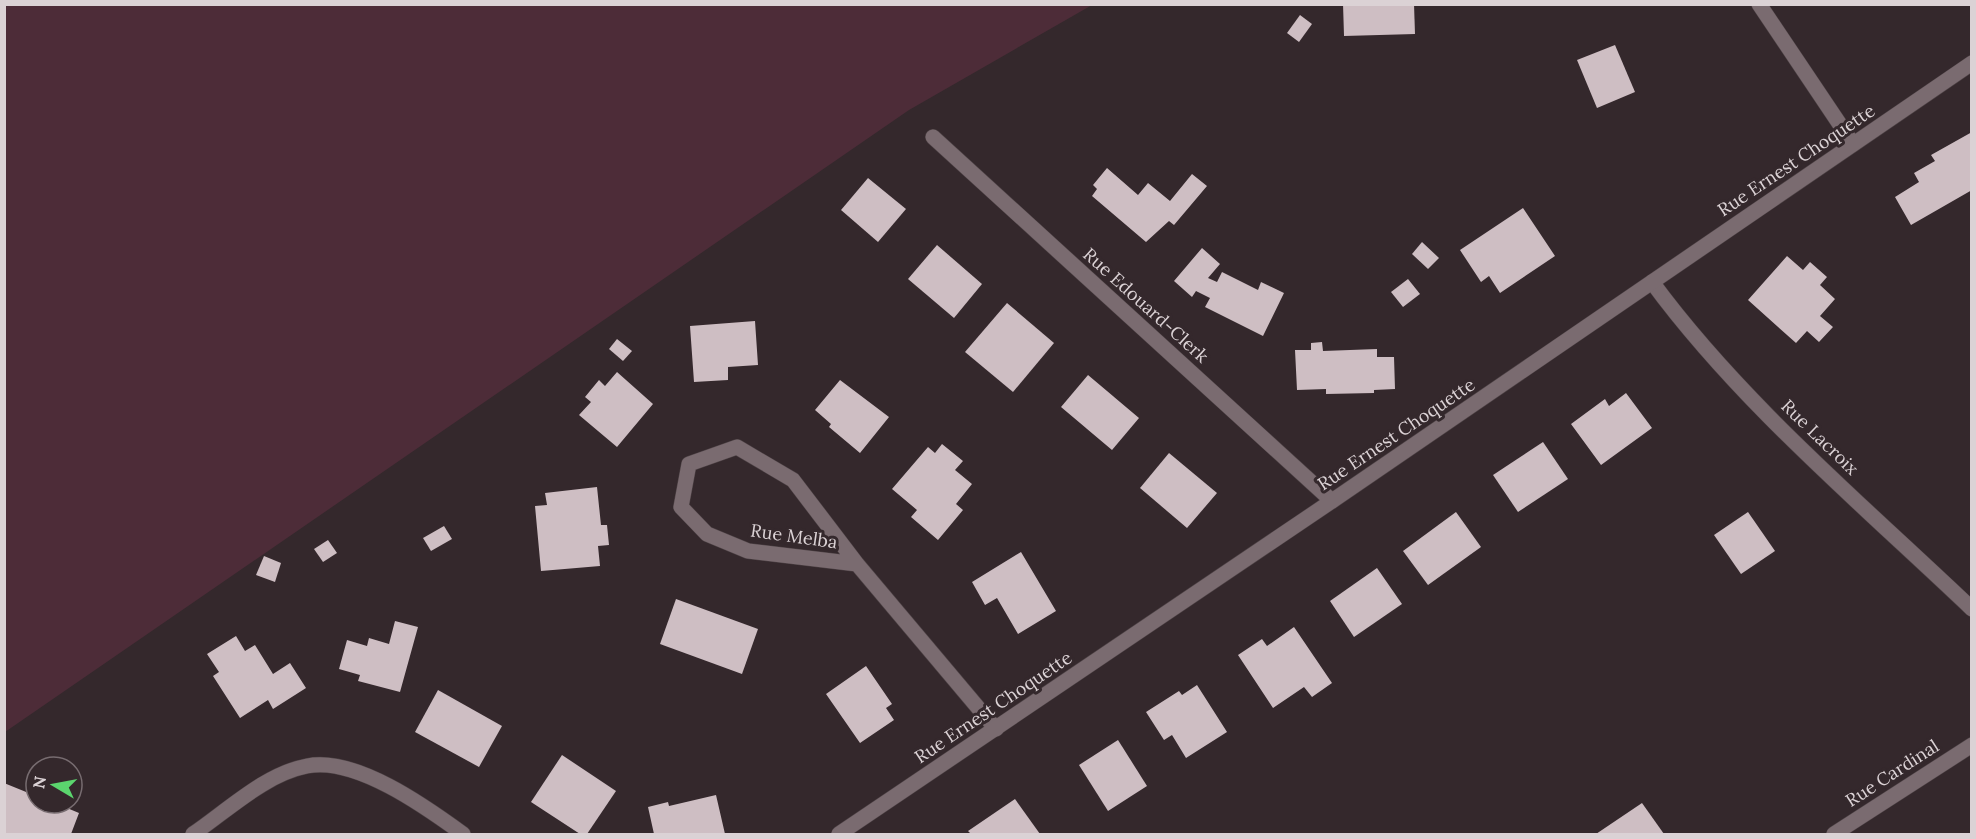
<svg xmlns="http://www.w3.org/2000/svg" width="1976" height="839" font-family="Lora,serif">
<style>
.green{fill:#4d2c38}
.building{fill:#cebec3}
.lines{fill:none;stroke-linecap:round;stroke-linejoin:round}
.minor-casing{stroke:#4e4346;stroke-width:16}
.minor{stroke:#7a6b70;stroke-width:15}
.labels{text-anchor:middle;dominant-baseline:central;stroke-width:6;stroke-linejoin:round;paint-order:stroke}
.street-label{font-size:18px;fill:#dbd2d5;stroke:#34282c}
</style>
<rect width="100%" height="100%" fill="#34282c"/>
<path class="green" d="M5,4H1092V5L909,110L5,732Z"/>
<g class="building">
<path d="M1343,4H1414L1415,34L1344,36Z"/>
<path d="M1300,15L1312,24L1299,42L1287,33Z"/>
<path d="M1615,45L1635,92L1597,108L1577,60Z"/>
<path d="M1972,132V190L1911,225L1895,197L1919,182L1914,173L1935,161L1931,155Z"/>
<path d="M1107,168L1138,195L1148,183L1170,201L1192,174L1207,186L1174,225L1169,221L1146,242L1092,196L1097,189L1093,185Z"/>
<path d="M868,178L906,209L878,242L841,210Z"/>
<path d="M1523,208L1555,256L1500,293L1489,276L1481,282L1460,250Z"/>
<path d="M1422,242L1439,258L1428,269L1412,254Z"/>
<path d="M937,245L982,284L954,318L908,279Z"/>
<path d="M1202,248L1220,264L1208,278L1217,282L1222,272L1258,290L1261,282L1284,293L1263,336L1205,307L1210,298L1196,291L1192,297L1174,281Z"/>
<path d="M1787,256L1803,270L1810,262L1827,277L1820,285L1835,299L1820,316L1833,327L1819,342L1807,331L1796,343L1748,300Z"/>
<path d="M1408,279L1420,294L1403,307L1391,292Z"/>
<path d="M1007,303L1054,343L1013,392L965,352Z"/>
<path d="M755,321L758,365L728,367V380L694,382L690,326Z"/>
<path d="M617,339L632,351L623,361L609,349Z"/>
<path d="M1322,342L1323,351L1377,349V357H1394L1395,389L1374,390V393L1326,394V389L1297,390L1295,350H1311V343Z"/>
<path d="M617,372L653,404L617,447L579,415L591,402L585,397L599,380L605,386Z"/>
<path d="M1088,375L1139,418L1112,450L1061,407Z"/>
<path d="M840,380L889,417L860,453L829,427L831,424L815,410Z"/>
<path d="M1626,393L1652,428L1601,465L1571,424L1605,399L1609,406Z"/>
<path d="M1543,442L1568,479L1518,512L1493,475Z"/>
<path d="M942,444L963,461L955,470L972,484L956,504L963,510L938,540L911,517L917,510L892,489L928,447L935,453Z"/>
<path d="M1169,453L1217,493L1187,528L1140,488Z"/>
<path d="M597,487L601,525H607L609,545L598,546L600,566L541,571L535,506L547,505L545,493Z"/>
<path d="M1456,512L1481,547L1428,585L1403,551Z"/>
<path d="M1748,512L1775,551L1741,574L1714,535Z"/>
<path d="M444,526L452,539L431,551L423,538Z"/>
<path d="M328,540L337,553L323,562L314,549Z"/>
<path d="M1021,552L1056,611L1018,634L997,598L985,605L972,582Z"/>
<path d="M264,556L281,563L275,582L256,575Z"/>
<path d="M1377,568L1402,604L1354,637L1330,601Z"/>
<path d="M676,599L758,629L742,674L660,644Z"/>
<path d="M395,621L418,627L400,692L358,681L360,675L339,669L347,640L367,646L369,638L389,644Z"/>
<path d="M1294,627L1332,683L1312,697L1304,687L1273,708L1238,655L1262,639L1267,646Z"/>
<path d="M236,636L245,651L255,645L273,674L290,663L306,688L273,709L268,700L240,718L213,676L219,672L207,654Z"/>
<path d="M866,666L892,704L886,708L894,720L860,743L826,694Z"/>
<path d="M1197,685L1227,732L1186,758L1172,735L1164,740L1146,712L1179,691L1182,695Z"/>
<path d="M438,690L502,726L479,767L415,732Z"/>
<path d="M1118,740L1147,786L1108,811L1079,765Z"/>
<path d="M562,755L616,791L587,834H580L531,802Z"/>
<path d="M4,783L36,796V803H55L79,813L71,834H4Z"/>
<path d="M716,795L725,834H654L648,807L668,802L669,806Z"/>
<path d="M1015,799L1040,834H971L968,831Z"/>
<path d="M1642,803L1664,834H1596Z"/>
</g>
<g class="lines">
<defs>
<g id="minor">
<path d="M1759,4L1853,144"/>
<path d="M933,137L1332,501"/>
<path d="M1652,282C1740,402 1864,506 1972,609"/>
<path d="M857,564L748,551L707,534L681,507L689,464L737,447L793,480L857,564L996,729"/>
<path d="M193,834C227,811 265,774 307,766C355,756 426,807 463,834"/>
<path d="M839,834L1332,501L1972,63"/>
<path d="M1834,834L1972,745"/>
</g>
</defs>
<use href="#minor" class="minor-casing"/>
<use href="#minor" class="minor"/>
</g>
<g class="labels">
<g class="street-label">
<text transform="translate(1796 160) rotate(-34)">Rue Ernest Choquette</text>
<text transform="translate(1146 305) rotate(42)">Rue Edouard-Clerk</text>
<text transform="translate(1396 434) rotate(-34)">Rue Ernest Choquette</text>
<text transform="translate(1820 437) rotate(44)">Rue Lacroix</text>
<text transform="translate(794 536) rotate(8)">Rue Melba</text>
<text transform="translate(993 707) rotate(-34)">Rue Ernest Choquette</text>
<text transform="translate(1892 773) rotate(-33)">Rue Cardinal</text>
</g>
</g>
<rect width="1976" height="839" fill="none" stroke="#dbd2d5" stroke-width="12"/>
<g transform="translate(54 785) rotate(280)"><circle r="28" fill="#34282c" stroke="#776c70" stroke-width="1.5"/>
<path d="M0-4.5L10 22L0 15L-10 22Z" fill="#5bd56e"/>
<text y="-9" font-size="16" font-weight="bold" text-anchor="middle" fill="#dbd2d5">N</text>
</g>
</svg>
